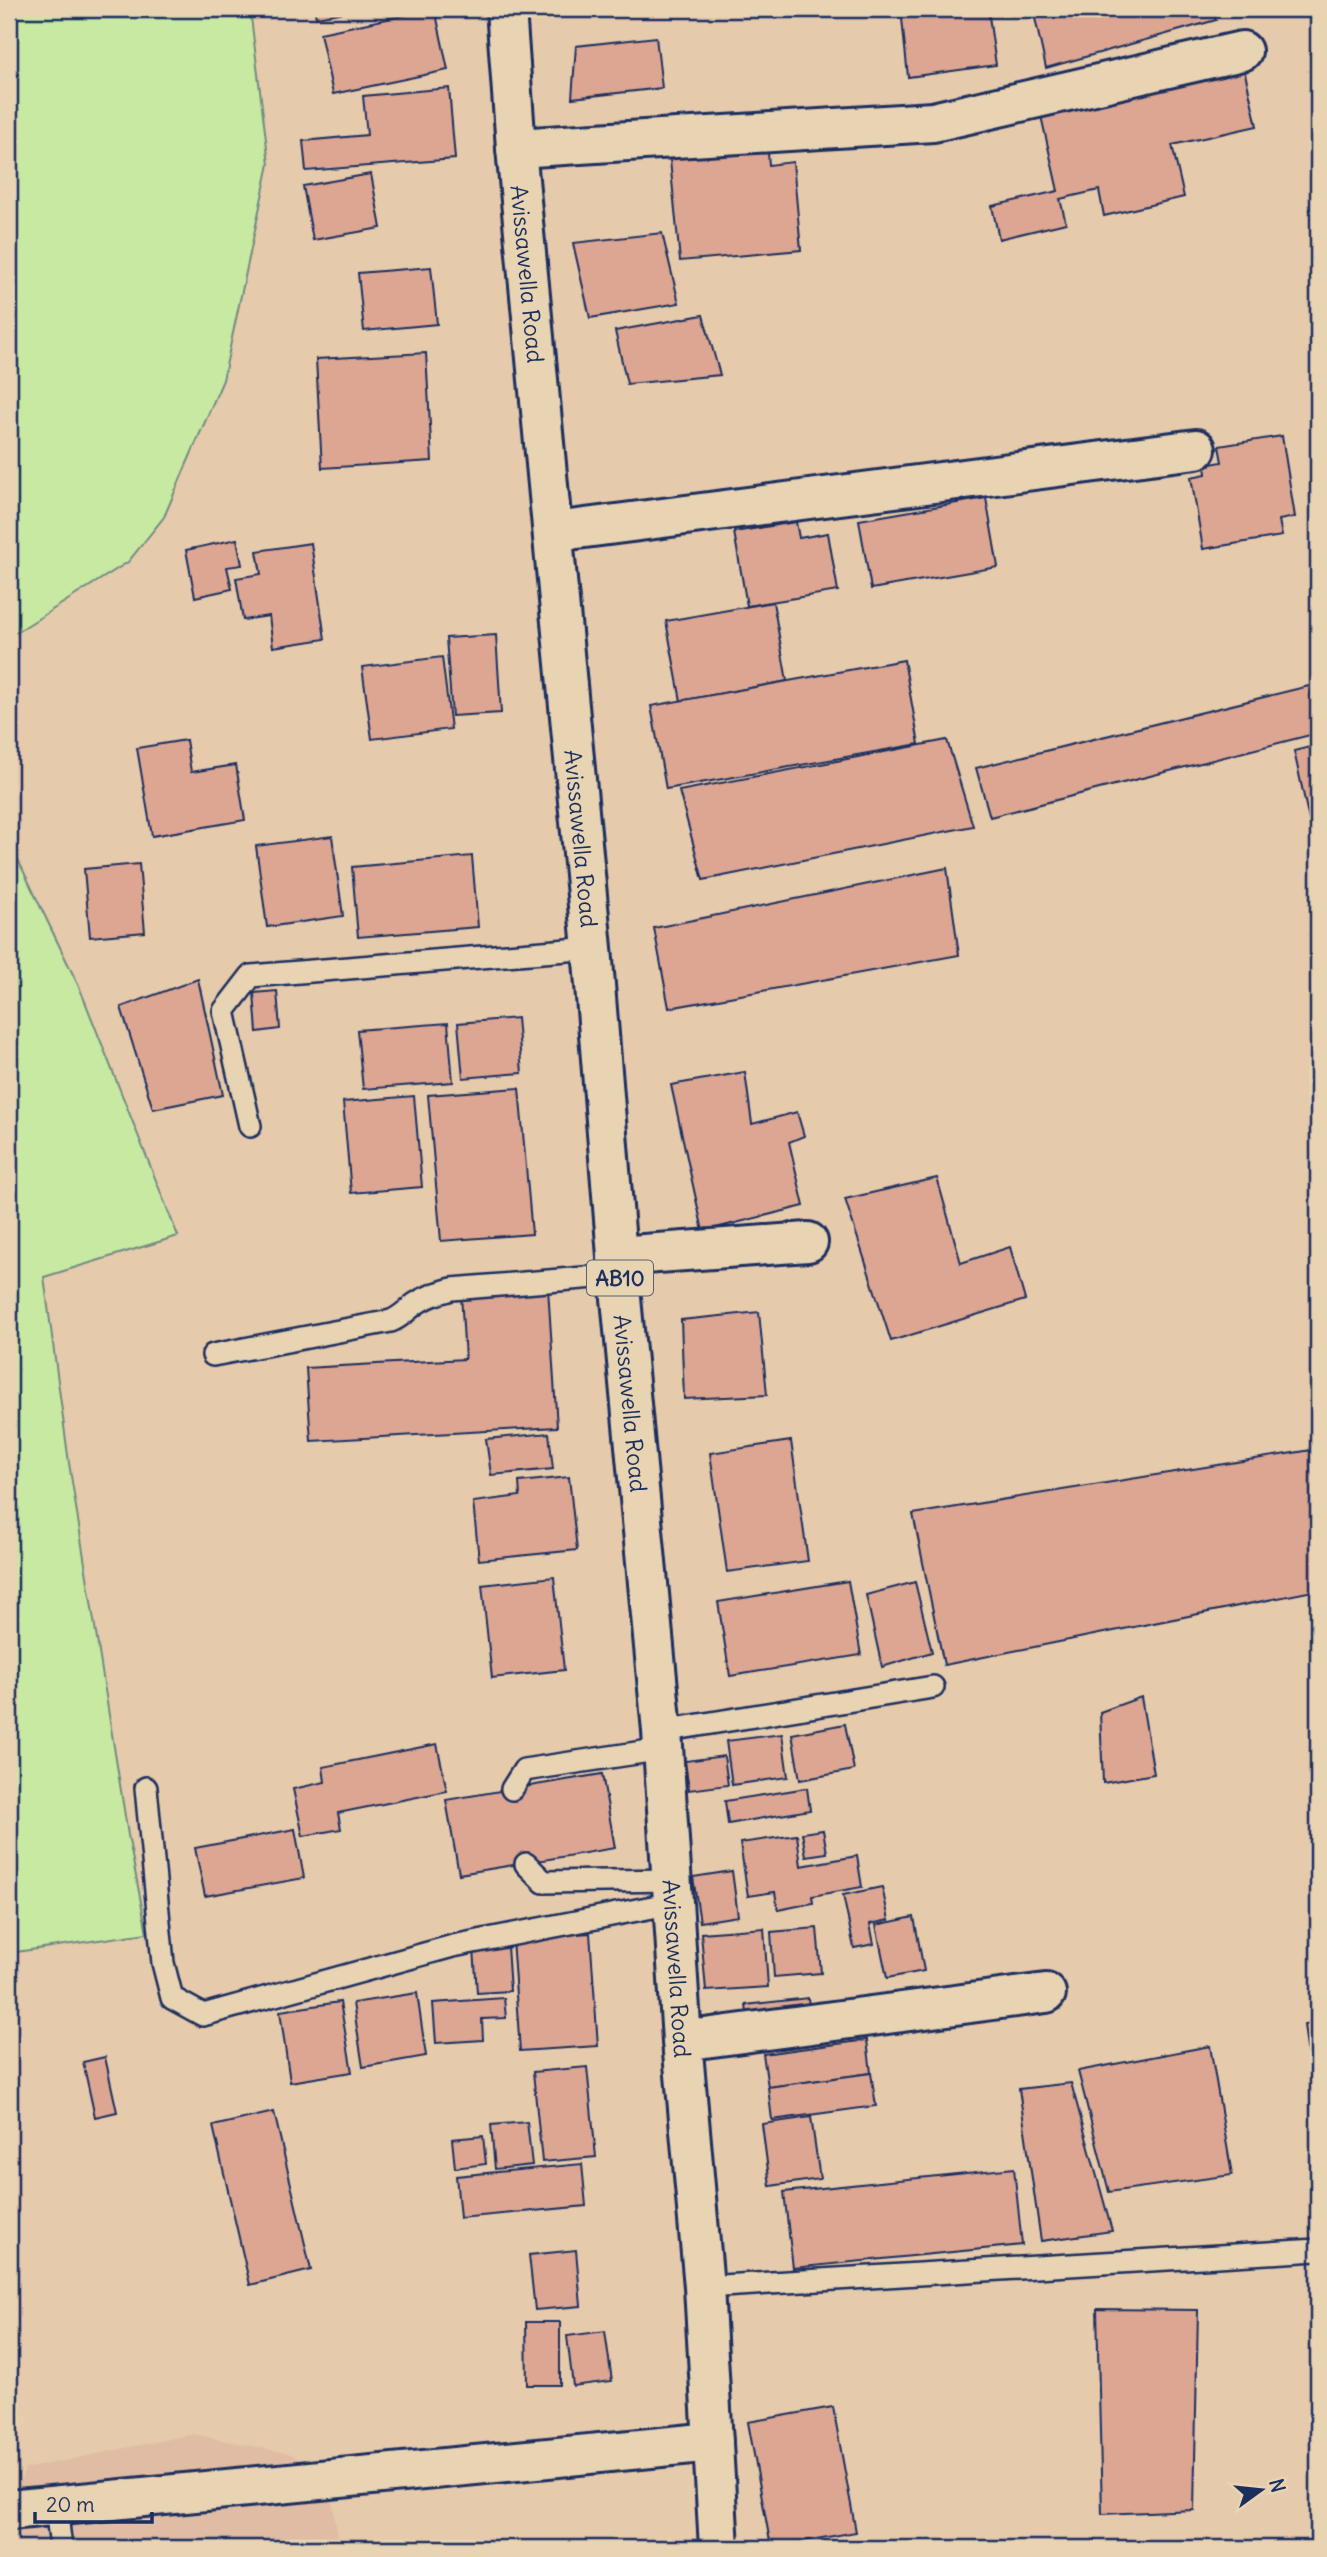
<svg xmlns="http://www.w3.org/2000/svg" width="1327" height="2557" font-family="Delius,sans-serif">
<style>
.built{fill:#dfbca3}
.green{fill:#c7e9a2;stroke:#718c80;stroke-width:2}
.building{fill:#dca692;stroke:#1b2f5e;stroke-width:2}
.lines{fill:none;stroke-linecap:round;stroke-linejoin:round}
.lane-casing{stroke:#1b2f5e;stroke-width:26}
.street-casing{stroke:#1b2f5e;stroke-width:44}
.primary-casing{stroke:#1b2f5e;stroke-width:44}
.lane{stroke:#e8d3b2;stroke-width:21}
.street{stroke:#e8d3b2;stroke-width:38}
.primary{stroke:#e8d3b2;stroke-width:38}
.labels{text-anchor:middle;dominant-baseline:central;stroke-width:5;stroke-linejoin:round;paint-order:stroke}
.shield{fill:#e8d3b2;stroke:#586077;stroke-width:2}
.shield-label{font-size:21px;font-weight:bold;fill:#1b2f5e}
.street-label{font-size:23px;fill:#1b2f5e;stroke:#e8d3b2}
</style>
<rect width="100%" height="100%" fill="#e6caac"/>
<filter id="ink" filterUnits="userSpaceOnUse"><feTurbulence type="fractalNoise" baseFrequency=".0143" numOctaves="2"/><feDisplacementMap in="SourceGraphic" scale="14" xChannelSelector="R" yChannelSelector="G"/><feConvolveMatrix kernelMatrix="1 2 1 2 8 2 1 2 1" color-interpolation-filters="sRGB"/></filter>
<g filter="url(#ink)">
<path class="built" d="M193,2434L291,2454L329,2480L339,2548H17L10,2508L25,2469Z"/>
<g class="green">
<path d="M9,9H250L269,164L223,380L164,517L128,562L9,637Z"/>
<path d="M9,841L80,989L178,1236L44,1277L69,1463L128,1835L147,1933L9,1953Z"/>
</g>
<g class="building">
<path d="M314,9H362L316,17Z"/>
<path d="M435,9L448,70L333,94L320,33Z"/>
<path d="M567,9H596L569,15Z"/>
<path d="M901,9H988L996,65L908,77Z"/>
<path d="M1033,9H1212L1216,20L1046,68Z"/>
<path d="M656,37L662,88L572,98L576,46Z"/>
<path d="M1242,60L1257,126L1172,145L1184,197L1104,216L1099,190L1060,199L1066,223L999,239L992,206L1058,191L1039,107Z"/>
<path d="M449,88L455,159L306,171L303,141L367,135L363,96Z"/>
<path d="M767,141L769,165L793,162L801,250L680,261L669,150Z"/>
<path d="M371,174L381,228L313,240L303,186Z"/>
<path d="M662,233L679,303L590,318L573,243Z"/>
<path d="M431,267L437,324L364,331L358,273Z"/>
<path d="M703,315L720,375L627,384L615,331Z"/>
<path d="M426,353L432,461L322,468L316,359Z"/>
<path d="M1282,436L1295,517L1279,520L1282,536L1203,549L1191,477L1206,474L1205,465L1222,462L1219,446Z"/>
<path d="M986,498L998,567L871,589L859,520Z"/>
<path d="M796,522L799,538L828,533L838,591L747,606L734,532Z"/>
<path d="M237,539L242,565L227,567L232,589L195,597L186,550Z"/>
<path d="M311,543L325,639L273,647L269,616L243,620L236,578L261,574L257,551Z"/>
<path d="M773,602L787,681L681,701L666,621Z"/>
<path d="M496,635L501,713L452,716L446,638Z"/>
<path d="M442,657L451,729L372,739L362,667Z"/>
<path d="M904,660L919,744L666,789L651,706Z"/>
<path d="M1309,686L1318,719V733L990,817L976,768Z"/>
<path d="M186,740L191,772L236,765L245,820L152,836L137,748Z"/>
<path d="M947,740L973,826L703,880L679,791Z"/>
<path d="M1318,745V861L1294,751Z"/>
<path d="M332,836L343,916L267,927L256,846Z"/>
<path d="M472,856L478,927L358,937L352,867Z"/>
<path d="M139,864L145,932L90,937L84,869Z"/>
<path d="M947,868L959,955L669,1008L654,928Z"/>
<path d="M198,979L223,1095L153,1109L121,1007Z"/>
<path d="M277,991L280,1029L257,1032L254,993Z"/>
<path d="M517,1018L522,1073L463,1078L458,1023Z"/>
<path d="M448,1023L453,1082L363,1089L357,1030Z"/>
<path d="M745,1072L752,1124L797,1112L804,1136L789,1142L804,1206L703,1231L671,1085Z"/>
<path d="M519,1088L532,1234L441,1241L428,1095Z"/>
<path d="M414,1096L422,1187L351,1193L343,1102Z"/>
<path d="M937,1178L961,1263L1010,1247L1025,1300L891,1341L845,1199Z"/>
<path d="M548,1288L557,1427L311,1441L306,1368L465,1359L461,1294Z"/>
<path d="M759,1312L767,1395L684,1399L681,1320Z"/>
<path d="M549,1433L553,1469L491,1475L486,1439Z"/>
<path d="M791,1441L808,1561L727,1572L710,1453Z"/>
<path d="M1318,1449V1590L944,1665L913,1514Z"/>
<path d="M569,1477L577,1550L479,1560L473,1502L520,1496L519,1482Z"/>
<path d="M554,1577L564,1670L492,1678L482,1585Z"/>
<path d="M848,1581L861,1655L730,1676L718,1602Z"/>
<path d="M915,1582L932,1652L882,1667L866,1595Z"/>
<path d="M1141,1697L1154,1774L1103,1783L1100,1712Z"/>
<path d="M845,1724L854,1770L800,1780L792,1734Z"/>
<path d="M782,1734L788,1777L732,1785L726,1741Z"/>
<path d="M437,1744L447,1791L338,1813L341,1829L303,1836L293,1789L325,1782L323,1767Z"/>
<path d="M724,1756L728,1785L689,1790L685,1761Z"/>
<path d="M602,1774L615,1848L459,1874L446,1800Z"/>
<path d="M807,1788L810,1810L728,1824L725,1801Z"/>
<path d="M295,1829L304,1878L205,1896L195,1848Z"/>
<path d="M823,1830L827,1853L806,1856L802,1833Z"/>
<path d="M797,1835L801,1866L857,1856L862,1887L812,1896L813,1903L778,1910L775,1892L748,1896L740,1843Z"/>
<path d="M732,1871L738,1916L700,1922L693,1877Z"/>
<path d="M882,1887L889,1920L870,1924L874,1944L854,1948L843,1895Z"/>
<path d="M914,1917L924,1971L887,1978L876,1925Z"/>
<path d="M764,1928L768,1987L706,1991L701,1933Z"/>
<path d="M817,1928L821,1973L774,1977L771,1932Z"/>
<path d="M590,1933L598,2046L520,2051L512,1939Z"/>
<path d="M507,1946L510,1991L477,1993L474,1948Z"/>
<path d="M417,1993L426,2056L363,2067L353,2003Z"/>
<path d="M504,1998L506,2018L482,2019L483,2040L436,2043L433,2003Z"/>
<path d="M808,1998L811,2022L749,2029L746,2005Z"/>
<path d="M340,2002L352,2072L290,2082L280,2011Z"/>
<path d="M1318,2023V2131L1304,2025Z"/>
<path d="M867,2040L871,2073L768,2087L763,2054Z"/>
<path d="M1210,2046L1232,2175L1109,2192L1078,2071Z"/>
<path d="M105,2057L117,2112L95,2117L83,2062Z"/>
<path d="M587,2067L596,2157L542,2162L533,2072Z"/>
<path d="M871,2073L876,2106L772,2120L768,2087Z"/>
<path d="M1071,2083L1112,2231L1041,2241L1019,2089Z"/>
<path d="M274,2112L311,2270L250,2285L213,2126Z"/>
<path d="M811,2117L820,2179L770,2186L762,2124Z"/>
<path d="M527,2122L532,2165L495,2169L491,2125Z"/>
<path d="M483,2136L486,2164L455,2168L452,2139Z"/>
<path d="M582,2164L586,2206L460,2218L456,2176Z"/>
<path d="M1014,2168L1022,2245L793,2268L784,2192Z"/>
<path d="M576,2250L581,2306L535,2310L529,2255Z"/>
<path d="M1097,2309L1198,2310L1194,2510L1102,2514Z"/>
<path d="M526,2322H560V2385H527Z"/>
<path d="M605,2331L612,2381L573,2386L567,2336Z"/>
<path d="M833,2407L856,2532L771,2547L748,2422Z"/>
<path d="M306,2542L307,2548H273Z"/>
</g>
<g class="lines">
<defs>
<g id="lane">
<path d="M250,1126L224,1011L251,976L592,948"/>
<path d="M213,1355L391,1321C401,1317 406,1311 415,1304C427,1296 438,1293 452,1289L619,1275"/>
<path d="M662,1731L933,1687"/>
<path d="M146,1788L163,1963L172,1998L203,2015L453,1946L673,1903"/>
<path d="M512,1789L524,1770L663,1749"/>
<path d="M526,1864L544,1882L672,1880"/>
<path d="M704,2287L1318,2250"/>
<path d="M56,2507L61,2548"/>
</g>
<g id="street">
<path d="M516,148L933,122L1242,51"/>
<path d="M554,532L1196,449"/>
<path d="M617,1256L808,1242"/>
<path d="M682,2041L1046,1993"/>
<path d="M9,2510L713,2442"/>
</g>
<g id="primary">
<path id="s1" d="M506,9L516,148L592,948L617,1256L662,1731L682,2041L704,2287L719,2548"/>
</g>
</defs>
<use href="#lane" class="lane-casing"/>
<use href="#street" class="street-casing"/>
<use href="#primary" class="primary-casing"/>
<use href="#lane" class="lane"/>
<use href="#street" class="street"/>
<use href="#primary" class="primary"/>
</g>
</g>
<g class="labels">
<rect class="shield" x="587" y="1260.5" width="66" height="35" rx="5"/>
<g class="shield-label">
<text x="620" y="1278">AB10</text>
</g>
<g class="street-label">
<text stroke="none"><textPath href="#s1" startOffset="266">Avissawella Road</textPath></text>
<text stroke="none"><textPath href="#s1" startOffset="833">Avissawella Road</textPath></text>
<text stroke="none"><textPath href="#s1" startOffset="1400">Avissawella Road</textPath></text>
<text stroke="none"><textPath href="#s1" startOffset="1967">Avissawella Road</textPath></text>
</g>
</g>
<rect width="1327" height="2557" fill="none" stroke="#e8d3b2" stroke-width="35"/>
<rect x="18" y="18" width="1292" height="2522" fill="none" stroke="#1b2f5e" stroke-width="2.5" filter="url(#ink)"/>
<g transform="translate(1261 2490) rotate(75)" stroke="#e8d3b2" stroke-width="5" paint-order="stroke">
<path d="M0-5L12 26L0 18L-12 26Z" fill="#1b2f5e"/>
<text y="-10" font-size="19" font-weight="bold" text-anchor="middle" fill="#1b2f5e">N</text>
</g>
<path d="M35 2512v10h117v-10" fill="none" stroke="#1b2f5e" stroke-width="3.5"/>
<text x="46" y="2512" font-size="21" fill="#1b2f5e" stroke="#e8d3b2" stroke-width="5" paint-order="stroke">20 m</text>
</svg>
